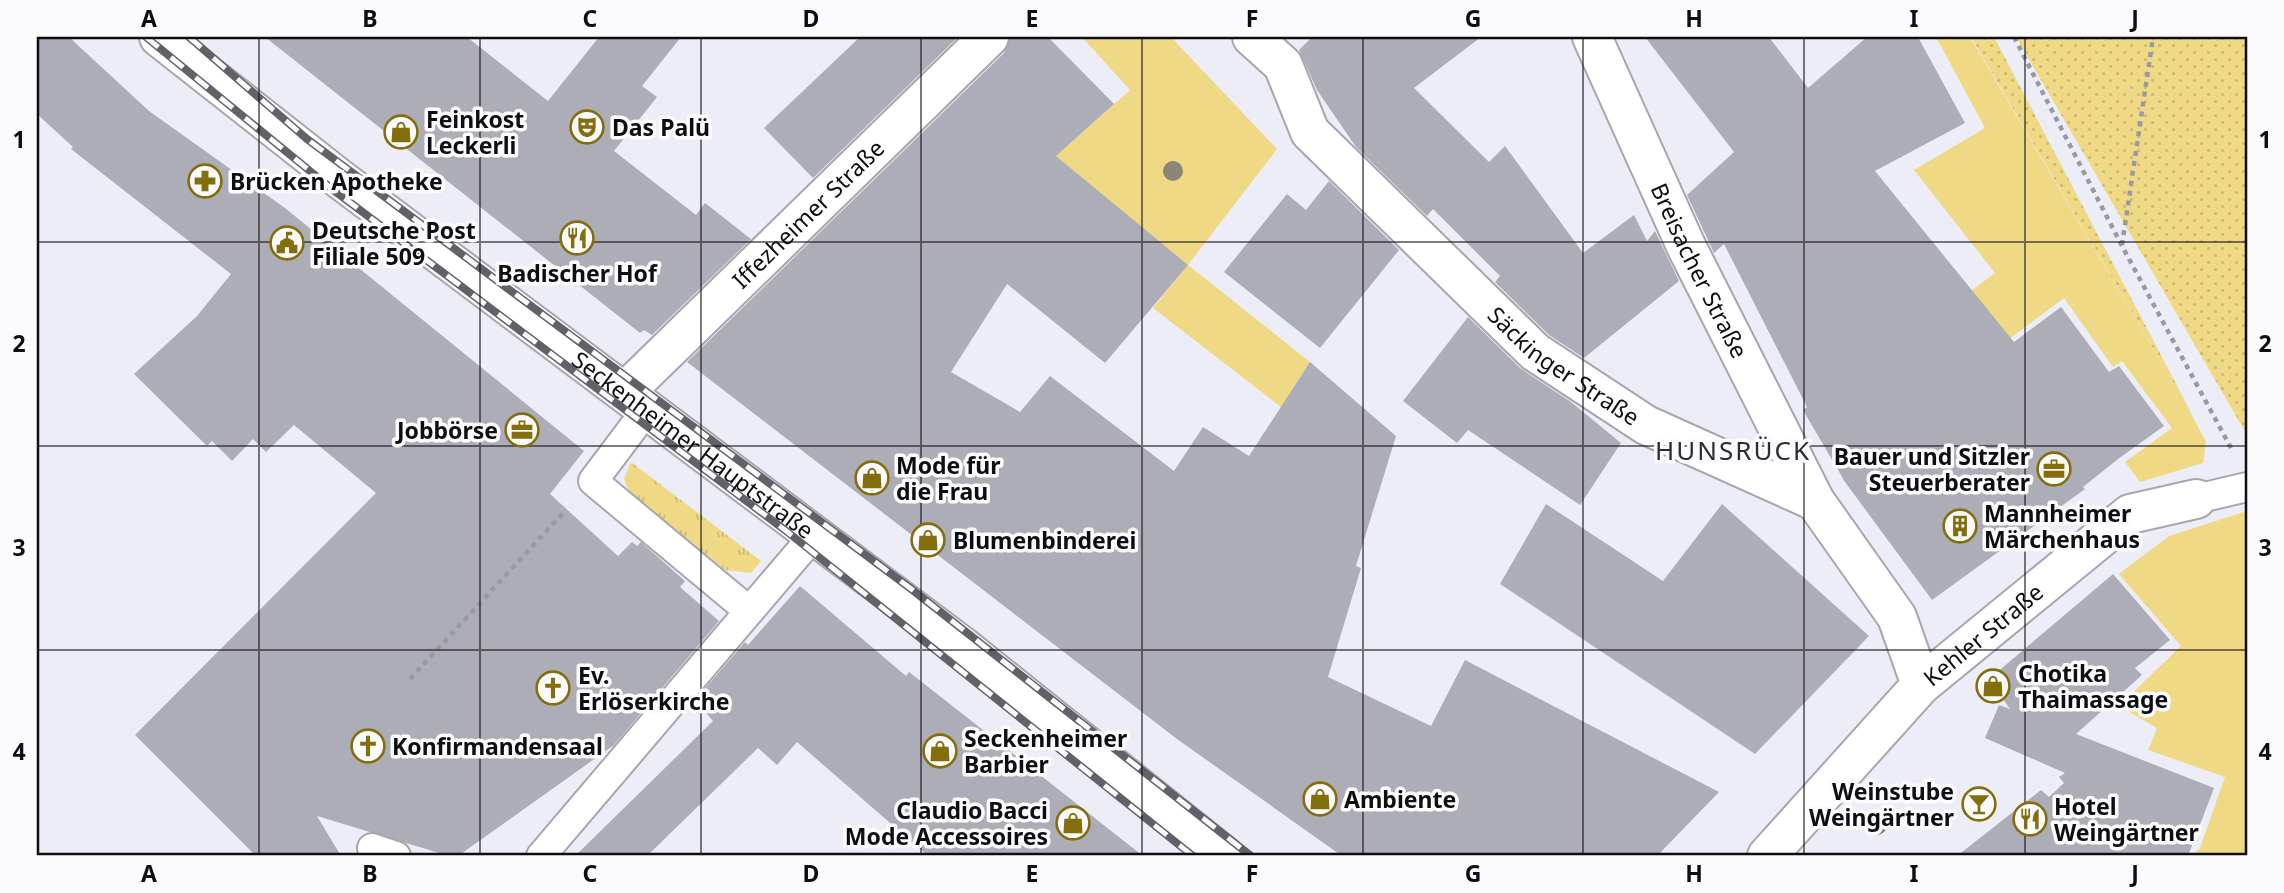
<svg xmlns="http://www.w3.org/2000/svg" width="2284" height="893" font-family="'Noto Sans',sans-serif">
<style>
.grass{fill:url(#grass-dots)}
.park{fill:url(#park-tufts)}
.garden{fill:#efd985}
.building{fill:#adadb7}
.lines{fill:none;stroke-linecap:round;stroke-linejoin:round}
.service-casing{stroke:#a6a6b0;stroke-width:32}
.minor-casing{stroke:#a6a6b0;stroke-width:42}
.secondary-casing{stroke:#a6a6b0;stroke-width:42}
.path{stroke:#9999a1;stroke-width:4.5;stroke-dasharray:5 5;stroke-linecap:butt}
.service{stroke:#fff;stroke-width:28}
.minor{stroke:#fff;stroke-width:38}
.secondary{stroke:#fff;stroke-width:38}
.rail-casing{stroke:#616168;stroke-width:8}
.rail{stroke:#fbfbfe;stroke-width:5;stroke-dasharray:16;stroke-linecap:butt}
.tree{fill:#8b8675}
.grid{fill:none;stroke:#0e0e12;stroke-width:2;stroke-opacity:0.55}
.labels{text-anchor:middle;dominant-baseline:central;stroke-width:7;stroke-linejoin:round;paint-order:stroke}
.poi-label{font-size:23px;font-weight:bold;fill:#0e0e12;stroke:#fbfbfe;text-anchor:start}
.street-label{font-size:23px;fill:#0e0e12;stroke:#fbfbfe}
.quarter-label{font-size:26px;letter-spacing:2px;fill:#2c2c34;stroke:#fbfbfe}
.neatline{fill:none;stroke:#0e0e12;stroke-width:2.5}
.grid-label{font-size:23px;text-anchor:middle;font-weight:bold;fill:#0e0e12}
</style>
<defs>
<pattern id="grass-dots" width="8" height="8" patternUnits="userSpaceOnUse" patternTransform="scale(1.75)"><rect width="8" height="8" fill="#efd985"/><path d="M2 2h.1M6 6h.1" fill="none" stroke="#ccb972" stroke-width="1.8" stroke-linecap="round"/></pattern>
<pattern id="park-tufts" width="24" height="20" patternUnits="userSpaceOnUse" patternTransform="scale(1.75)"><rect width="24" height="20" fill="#efd985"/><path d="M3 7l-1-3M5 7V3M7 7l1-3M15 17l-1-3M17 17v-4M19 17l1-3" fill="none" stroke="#ccb972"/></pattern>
</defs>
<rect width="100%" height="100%" fill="#ededf8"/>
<g class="grass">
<path d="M1971,37H1994L2194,418L2187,406Z"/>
<path d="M2016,37H2247V435Z"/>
</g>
<path class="park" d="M631,462L761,561L751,573L725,570L630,493L624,479Z"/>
<g class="garden">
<path d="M1082,37H1171L1277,149L1188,265L1310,362L1281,407L1153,308L1187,266L1056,156L1130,90Z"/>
<path d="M1936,37H1970L2187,406L2206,442L2203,463L2140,482L2125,462L2172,428L2122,361L2113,367L2064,298L1997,348L1943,312L1995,273L1914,170L1985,128Z"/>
<path d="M2247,511V856H2192L2200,848L2225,777L2148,750L2157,728L2119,706L2181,646L2119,574L2169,536Z"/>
</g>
<g class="building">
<path d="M37,37H69L149,111L285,208L584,451L550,494L618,556L632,542L637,546L641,542L685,581L680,587L719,621L614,745L458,856H449L317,816L341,856H256L135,735L376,493L294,425L266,452L253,439L232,461L212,441L207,446L134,374L197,316L231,274L71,149L73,147L37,114Z"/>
<path d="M265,37H467L548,101L599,37H681L642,86L657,97L614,151L696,215L705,203L751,239L652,335L644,330L640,333Z"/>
<path d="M860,37H958L813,178L764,128Z"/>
<path d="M1010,37H1048L1114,104L1056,156L1188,265L1105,363L1007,284L951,372L1020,412L1050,376L1174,471L1203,427L1249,456L1310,362L1396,436L1356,566L1361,568L1328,677L1431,726L1465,660L1719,792L1657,856H1342L1177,739L687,362L1004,53Z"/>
<path d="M1312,37H1481L1414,88L1489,162L1505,146L1583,253L1634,215L1647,241L1655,231L1679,281L1584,358L1549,335L1495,282L1500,276L1433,209L1427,216L1356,147L1317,90L1299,50Z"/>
<path d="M1645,37H1769L1808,88L1867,37H1918L1965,123L1875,171L2014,342L2061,307L2109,372L2119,366L2164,426L2118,459L2083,487L2085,489L1932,600L1845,482L1803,410L1807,407L1724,244L1714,253L1687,195L1734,152Z"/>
<path d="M1329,181L1399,250L1320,348L1224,272L1287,194L1306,210Z"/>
<path d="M1468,317L1520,368L1571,402L1621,443L1580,505L1468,430L1457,443L1403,401Z"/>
<path d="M1546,504L1663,581L1722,504L1869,636L1755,754L1500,584Z"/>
<path d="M2113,574L2170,640L2135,668L2142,675L2076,734L2214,788L2188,856H1957L2041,790L2049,797L2064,783L2059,777L2065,773L1985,738L1999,705L2010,709L1989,679Z"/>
<path d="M800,586L906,676L909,672L941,697L1143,856H928L797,742L777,765L758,748L647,856H575L713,721L695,700L745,642L748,645Z"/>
</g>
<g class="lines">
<defs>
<g id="service">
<path d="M648,408L593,481L749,611"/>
<path d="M2196,499L2247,487"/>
<path d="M372,848L396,856"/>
<path d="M541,856L815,534"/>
</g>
<g id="minor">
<path id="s1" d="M1252,37L1283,65L1310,132L1535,352L1646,425L1815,501"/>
<path id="s2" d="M1592,37L1686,246L1815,501L1897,617L1921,685"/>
<path id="s3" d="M626,391L989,37"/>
<path id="s4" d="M1767,856L1921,685L2130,514L2196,499"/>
</g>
<g id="secondary">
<path id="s5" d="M159,37L337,177L963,647L1224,856"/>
</g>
</defs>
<use href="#service" class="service-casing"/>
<use href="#minor" class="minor-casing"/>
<use href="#secondary" class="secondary-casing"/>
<g class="path">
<path d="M2014,37L2122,246L2231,448"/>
<path d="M2122,245L2153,37"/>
<path d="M410,679L564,512"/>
</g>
<use href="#service" class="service"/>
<use href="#minor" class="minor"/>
<use href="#secondary" class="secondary"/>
<defs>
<g id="rail">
<path d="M146,37L332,189L785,530L1193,856"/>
<path d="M189,37L307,139L910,588L1251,856"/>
</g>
</defs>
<use href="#rail" class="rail-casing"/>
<use href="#rail" class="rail"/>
</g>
<g class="tree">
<circle cx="1173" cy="171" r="10"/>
<circle cx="1877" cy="825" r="10"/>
</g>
<path class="grid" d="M259,37V856M480,37V856M701,37V856M921,37V856M1142,37V856M1363,37V856M1583,37V856M1804,37V856M2025,37V856M37,242H2247M37,446H2247M37,650H2247"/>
<defs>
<symbol id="theatre-ring" viewBox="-11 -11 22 22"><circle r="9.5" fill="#fbfbfe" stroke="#836e0b" stroke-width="1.5"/><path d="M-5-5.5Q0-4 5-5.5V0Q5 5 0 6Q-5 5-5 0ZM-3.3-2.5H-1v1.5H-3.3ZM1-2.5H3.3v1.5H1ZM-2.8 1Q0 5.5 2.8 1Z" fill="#836e0b"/></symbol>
<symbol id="shop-ring" viewBox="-11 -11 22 22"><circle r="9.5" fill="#fbfbfe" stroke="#836e0b" stroke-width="1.5"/><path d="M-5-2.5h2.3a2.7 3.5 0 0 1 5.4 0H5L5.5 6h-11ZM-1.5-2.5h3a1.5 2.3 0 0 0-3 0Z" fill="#836e0b"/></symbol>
<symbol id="pharmacy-ring" viewBox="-11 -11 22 22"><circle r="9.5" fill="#fbfbfe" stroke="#836e0b" stroke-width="1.5"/><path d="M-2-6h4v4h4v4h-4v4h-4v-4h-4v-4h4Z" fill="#836e0b"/></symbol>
<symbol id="restaurant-ring" viewBox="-11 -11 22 22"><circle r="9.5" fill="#fbfbfe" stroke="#836e0b" stroke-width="1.5"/><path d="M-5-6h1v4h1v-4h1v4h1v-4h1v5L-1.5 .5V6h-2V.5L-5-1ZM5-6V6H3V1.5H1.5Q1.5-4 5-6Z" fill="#836e0b"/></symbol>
<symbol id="civic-ring" viewBox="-11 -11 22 22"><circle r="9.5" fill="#fbfbfe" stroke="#836e0b" stroke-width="1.5"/><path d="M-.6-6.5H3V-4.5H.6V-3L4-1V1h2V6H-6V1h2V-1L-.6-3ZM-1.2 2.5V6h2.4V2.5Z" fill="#836e0b"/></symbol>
<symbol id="office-ring" viewBox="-11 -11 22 22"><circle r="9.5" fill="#fbfbfe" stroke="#836e0b" stroke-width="1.5"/><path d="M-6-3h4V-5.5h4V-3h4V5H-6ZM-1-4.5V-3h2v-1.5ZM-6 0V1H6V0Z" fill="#836e0b"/></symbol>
<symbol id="building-ring" viewBox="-11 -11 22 22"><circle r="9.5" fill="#fbfbfe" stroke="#836e0b" stroke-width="1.5"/><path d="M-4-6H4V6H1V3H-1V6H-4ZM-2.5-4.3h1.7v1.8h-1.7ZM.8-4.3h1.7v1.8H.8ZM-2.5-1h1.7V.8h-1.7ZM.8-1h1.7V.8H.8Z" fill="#836e0b"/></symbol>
<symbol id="church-ring" viewBox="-11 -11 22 22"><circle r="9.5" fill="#fbfbfe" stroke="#836e0b" stroke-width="1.5"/><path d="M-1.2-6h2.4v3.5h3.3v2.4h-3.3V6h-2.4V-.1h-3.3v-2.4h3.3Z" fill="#836e0b"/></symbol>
<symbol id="bar-ring" viewBox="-11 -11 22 22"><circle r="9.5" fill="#fbfbfe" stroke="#836e0b" stroke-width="1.5"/><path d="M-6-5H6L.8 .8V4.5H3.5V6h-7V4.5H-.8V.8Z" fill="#836e0b"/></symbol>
</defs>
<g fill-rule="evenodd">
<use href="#theatre-ring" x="568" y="108" width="38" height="38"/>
<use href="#shop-ring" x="382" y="113" width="38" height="38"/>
<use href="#pharmacy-ring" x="186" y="162" width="38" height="38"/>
<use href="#restaurant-ring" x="558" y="219" width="38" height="38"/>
<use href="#civic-ring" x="268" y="224" width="38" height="38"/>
<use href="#office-ring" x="503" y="411" width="38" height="38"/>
<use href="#office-ring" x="2035" y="450" width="38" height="38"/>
<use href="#shop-ring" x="853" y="459" width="38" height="38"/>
<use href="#building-ring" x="1941" y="507" width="38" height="38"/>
<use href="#shop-ring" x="909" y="521" width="38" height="38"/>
<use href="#shop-ring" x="1974" y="667" width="38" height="38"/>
<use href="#church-ring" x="534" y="669" width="38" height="38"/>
<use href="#church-ring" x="349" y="727" width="38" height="38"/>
<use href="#shop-ring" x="921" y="732" width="38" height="38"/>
<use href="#shop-ring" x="1301" y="780" width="38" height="38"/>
<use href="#bar-ring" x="1960" y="785" width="38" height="38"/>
<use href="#restaurant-ring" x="2011" y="800" width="38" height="38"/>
<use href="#shop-ring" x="1054" y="804" width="38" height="38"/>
</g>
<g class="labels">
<g class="poi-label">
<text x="426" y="119">Feinkost<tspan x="426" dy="26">Leckerli</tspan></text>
<text x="612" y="127">Das Palü</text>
<text x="230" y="181">Brücken Apotheke</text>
<text x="312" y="230">Deutsche Post<tspan x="312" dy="26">Filiale 509</tspan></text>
<text x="577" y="273" text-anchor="middle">Badischer Hof</text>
<text x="498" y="430" text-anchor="end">Jobbörse</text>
<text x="2030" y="456" text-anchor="end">Bauer und Sitzler<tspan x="2030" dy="26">Steuerberater</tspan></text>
<text x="896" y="465">Mode für<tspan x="896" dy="26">die Frau</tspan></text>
<text x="1984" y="513">Mannheimer<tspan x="1984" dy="26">Märchenhaus</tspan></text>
<text x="953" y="540">Blumenbinderei</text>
<text x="2018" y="673">Chotika<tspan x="2018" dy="26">Thaimassage</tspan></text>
<text x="578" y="675">Ev.<tspan x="578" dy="26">Erlöserkirche</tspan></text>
<text x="964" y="738">Seckenheimer<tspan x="964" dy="26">Barbier</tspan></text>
<text x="392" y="746">Konfirmandensaal</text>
<text x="1954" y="791" text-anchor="end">Weinstube<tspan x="1954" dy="26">Weingärtner</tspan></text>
<text x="1344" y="799">Ambiente</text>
<text x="2054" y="806">Hotel<tspan x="2054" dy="26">Weingärtner</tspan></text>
<text x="1048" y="810" text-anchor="end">Claudio Bacci<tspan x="1048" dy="26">Mode Accessoires</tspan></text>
</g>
<g class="street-label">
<text stroke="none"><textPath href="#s3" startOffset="254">Iffezheimer Straße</textPath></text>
<text stroke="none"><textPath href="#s2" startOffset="257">Breisacher Straße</textPath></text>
<text stroke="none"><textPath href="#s1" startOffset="460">Säckinger Straße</textPath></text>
<text stroke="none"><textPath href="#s5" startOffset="672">Seckenheimer Hauptstraße</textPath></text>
<text stroke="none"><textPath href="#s4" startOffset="310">Kehler Straße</textPath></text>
</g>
<g class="quarter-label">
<text x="1733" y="450">HUNSRÜCK</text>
</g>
</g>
<rect width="2284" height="893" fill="none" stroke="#fbfbfe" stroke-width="77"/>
<rect x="38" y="38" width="2208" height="816" class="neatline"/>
<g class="grid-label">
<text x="149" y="27">A</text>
<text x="370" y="27">B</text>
<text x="590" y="27">C</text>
<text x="811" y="27">D</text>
<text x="1032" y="27">E</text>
<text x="1252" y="27">F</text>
<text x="1473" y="27">G</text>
<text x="1694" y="27">H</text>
<text x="1914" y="27">I</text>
<text x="2135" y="27">J</text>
<text x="19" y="148">1</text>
<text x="2265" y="148">1</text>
<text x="19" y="352">2</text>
<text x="2265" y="352">2</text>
<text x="19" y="556">3</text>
<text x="2265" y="556">3</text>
<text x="19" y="760">4</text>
<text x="2265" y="760">4</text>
<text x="149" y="882">A</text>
<text x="370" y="882">B</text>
<text x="590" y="882">C</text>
<text x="811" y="882">D</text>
<text x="1032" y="882">E</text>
<text x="1252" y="882">F</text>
<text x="1473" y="882">G</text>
<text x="1694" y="882">H</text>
<text x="1914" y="882">I</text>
<text x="2135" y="882">J</text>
</g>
</svg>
